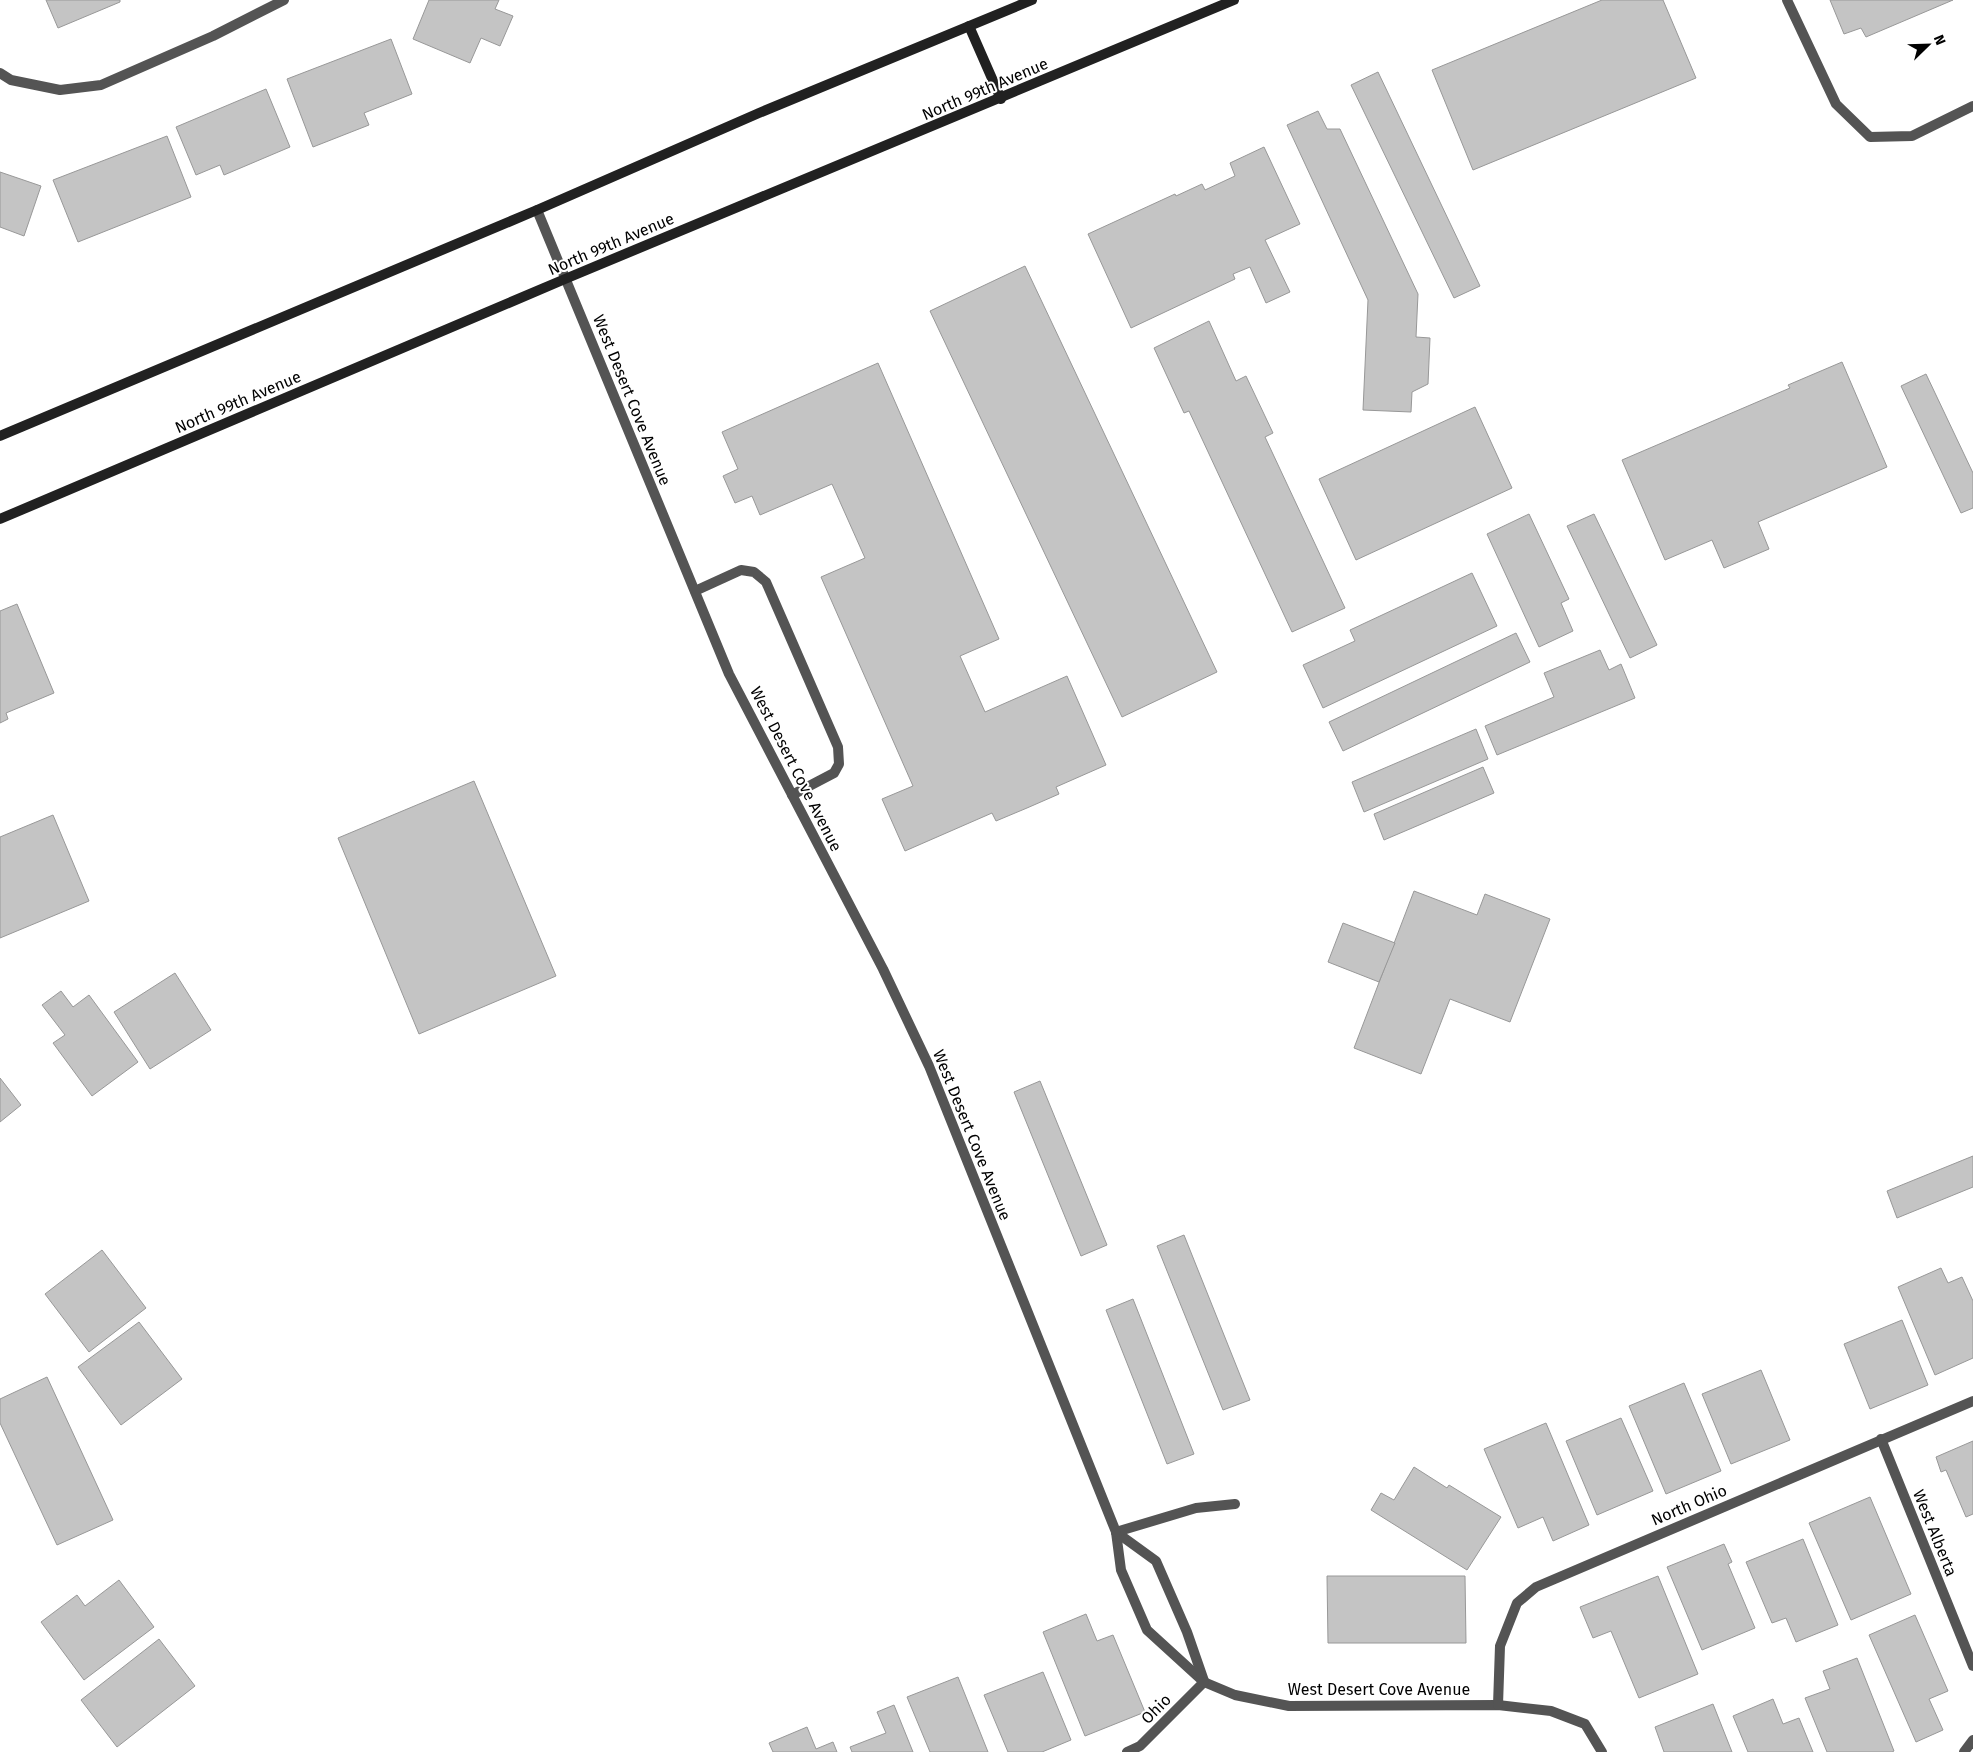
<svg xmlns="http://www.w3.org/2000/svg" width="1973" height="1752" font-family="'Fira Sans',sans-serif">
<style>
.building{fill:#c4c4c4;stroke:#989898}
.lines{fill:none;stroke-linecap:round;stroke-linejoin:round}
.service{stroke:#545454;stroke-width:10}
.minor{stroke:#545454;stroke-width:10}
.secondary{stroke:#212121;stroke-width:10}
.labels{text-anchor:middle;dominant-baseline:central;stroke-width:4;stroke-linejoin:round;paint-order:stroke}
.street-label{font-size:16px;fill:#000;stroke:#fff}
</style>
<rect width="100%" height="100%" fill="#fff"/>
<g class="building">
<path d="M46,0H120V2L58,28Z"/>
<path d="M429,0H499L495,9L513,16L500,46L481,38L470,63L413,39Z"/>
<path d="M1602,0H1663L1696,78L1473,170L1432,70Z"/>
<path d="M1830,0H1953L1866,37L1861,28L1844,34Z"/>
<path d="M391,39L412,94L364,113L369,125L313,147L287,79Z"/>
<path d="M1378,72L1480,286L1454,298L1351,85Z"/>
<path d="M266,89L290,147L224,175L220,165L196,175L176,127Z"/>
<path d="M1318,111L1327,129H1340L1418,294L1416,337L1430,338L1428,384L1412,392L1411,412L1363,410L1368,300L1287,125Z"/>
<path d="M167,136L191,197L78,242L53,180Z"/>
<path d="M1264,147L1300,224L1265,240L1290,292L1266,303L1250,267L1233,274L1235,279L1131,328L1088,234L1175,194L1176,196L1202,184L1205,190L1235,176L1230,163Z"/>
<path d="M0,172L41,186L24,236L0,227Z"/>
<path d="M1025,266L1217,672L1122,717L930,311Z"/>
<path d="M1209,321L1236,381L1246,376L1273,433L1265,437L1345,608L1292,632L1189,411L1184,413L1154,348Z"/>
<path d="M1842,362L1887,467L1758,522L1769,549L1724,568L1712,540L1665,560L1622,460L1790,388L1788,385Z"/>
<path d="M878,363L999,639L960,656L985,712L1067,676L1106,765L1056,787L1059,794L1027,808L996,821L992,813L905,851L882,799L913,786L821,577L865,558L832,484L760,515L752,496L735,503L723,476L738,469L722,432Z"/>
<path d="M1926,374L1973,473V508L1961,513L1901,386Z"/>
<path d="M1475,407L1512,488L1356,560L1319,479Z"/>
<path d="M1529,514L1569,599L1561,603L1573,631L1539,647L1487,534Z"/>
<path d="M1594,514L1657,645L1630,658L1567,526Z"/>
<path d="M1472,573L1497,626L1323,708L1303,665L1355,641L1350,630Z"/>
<path d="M17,604L54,693L6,713L8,719L0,723V611Z"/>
<path d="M1516,633L1530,662L1343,751L1329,722Z"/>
<path d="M1600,650L1609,670L1621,664L1635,698L1497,755L1485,726L1554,697L1544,673Z"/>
<path d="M1476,729L1488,759L1364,812L1352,782Z"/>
<path d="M1483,767L1494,793L1384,840L1374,814Z"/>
<path d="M474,781L556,976L419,1034L338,838Z"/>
<path d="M53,815L89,901L0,938V837Z"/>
<path d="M1414,891L1477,915L1485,894L1550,919L1510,1022L1450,999L1421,1074L1354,1048Z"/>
<path d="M1343,923L1395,943L1379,982L1328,962Z"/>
<path d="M175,973L211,1030L150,1069L114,1012Z"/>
<path d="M61,991L73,1007L89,995L138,1062L92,1096L53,1043L65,1035L42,1005Z"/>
<path d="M0,1078L21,1105L0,1122Z"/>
<path d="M1040,1081L1107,1245L1081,1256L1014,1092Z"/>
<path d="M1973,1156V1187L1897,1218L1887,1191Z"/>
<path d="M1184,1235L1250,1400L1223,1410L1157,1246Z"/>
<path d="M102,1250L146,1308L89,1352L45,1294Z"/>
<path d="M1941,1268L1948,1283L1962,1277L1973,1301V1358L1935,1375L1898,1287Z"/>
<path d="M1133,1299L1194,1454L1167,1464L1106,1310Z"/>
<path d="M1902,1320L1928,1385L1870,1409L1844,1344Z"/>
<path d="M139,1322L182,1379L121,1425L78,1367Z"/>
<path d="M1761,1370L1790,1440L1731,1464L1702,1394Z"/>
<path d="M47,1377L113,1520L57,1545L0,1423V1399Z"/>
<path d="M1684,1383L1721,1471L1666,1494L1629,1406Z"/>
<path d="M1621,1418L1653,1491L1597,1515L1566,1441Z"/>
<path d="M1546,1423L1589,1525L1553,1541L1543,1517L1518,1528L1484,1449Z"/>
<path d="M1973,1441V1514L1966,1517L1946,1470L1941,1472L1936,1457Z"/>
<path d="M1414,1467L1447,1488L1449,1485L1501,1517L1467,1570L1371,1510L1381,1493L1394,1500Z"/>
<path d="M1870,1497L1911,1594L1851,1620L1809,1523Z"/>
<path d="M1803,1539L1838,1625L1796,1642L1786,1618L1772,1623L1746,1562Z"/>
<path d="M1724,1544L1732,1562L1728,1564L1755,1628L1702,1650L1667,1567Z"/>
<path d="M1327,1576H1465L1466,1643H1328Z"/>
<path d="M1658,1576L1698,1674L1639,1698L1611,1631L1593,1638L1580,1607Z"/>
<path d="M119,1580L154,1627L84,1680L41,1622L77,1595L85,1606Z"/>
<path d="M1086,1614L1097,1641L1113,1635L1145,1712L1085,1736L1043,1632Z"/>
<path d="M1915,1615L1948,1691L1929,1699L1943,1730L1916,1742L1869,1635Z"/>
<path d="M159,1639L195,1686L117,1747L81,1700Z"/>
<path d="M1857,1658L1894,1751L1892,1752H1827L1805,1698L1830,1689L1823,1671Z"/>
<path d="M1043,1672L1071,1740L1042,1752H1008L984,1695Z"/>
<path d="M958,1677L988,1752H930L907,1697Z"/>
<path d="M1773,1699L1783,1724L1799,1718L1813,1752H1748L1733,1716Z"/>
<path d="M1713,1704L1732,1752H1664L1655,1727Z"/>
<path d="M894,1705L913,1752H852L850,1747L886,1733L877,1712Z"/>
<path d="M807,1727L816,1749L833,1742L837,1752H773L769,1743Z"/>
</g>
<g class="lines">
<g class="service">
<path d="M1787,0L1836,104L1870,137L1912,136L1973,106"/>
<path d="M695,591L741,570L754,572L766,582L838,747L839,764L834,773L792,795"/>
<path d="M1881,1439L1973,1666"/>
<path d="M1116,1532L1121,1570L1147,1630L1204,1682L1235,1695L1289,1706L1498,1705L1551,1711L1585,1724L1602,1752"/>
<path d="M1116,1532L1156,1561L1187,1632L1204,1681"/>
<path d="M1116,1532L1196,1508L1235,1504"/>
<path d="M1498,1705L1500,1646L1517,1603L1536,1587L1973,1401"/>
<path d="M1127,1752L1140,1746L1204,1682"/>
<path d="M1964,1752L1973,1740"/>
</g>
<g class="minor">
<path d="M0,73L11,80L60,90L101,85L213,36L284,0"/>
<path d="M537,210L729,674L883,969L929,1066L1116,1532"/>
</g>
<g class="secondary">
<path d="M969,26L1001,99"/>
<path d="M0,436L537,210L759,113L1032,0"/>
<path d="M0,519L565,279L1234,0"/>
</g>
</g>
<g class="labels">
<g class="street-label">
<text transform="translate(985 89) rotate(-23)">North 99th Avenue</text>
<text transform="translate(611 244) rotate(-23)">North 99th Avenue</text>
<text transform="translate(632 400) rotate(68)">West Desert Cove Avenue</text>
<text transform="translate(238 402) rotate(-23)">North 99th Avenue</text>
<text transform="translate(796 769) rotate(63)">West Desert Cove Avenue</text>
<text transform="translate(972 1135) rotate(68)">West Desert Cove Avenue</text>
<text transform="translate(1689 1505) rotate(-23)">North Ohio</text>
<text transform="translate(1935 1533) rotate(68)">West Alberta</text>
<text x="1379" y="1689">West Desert Cove Avenue</text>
<text transform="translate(1156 1709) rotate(-45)">Ohio</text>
</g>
</g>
<g transform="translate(1928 45) rotate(67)" stroke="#ffffff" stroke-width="4" paint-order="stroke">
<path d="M0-4L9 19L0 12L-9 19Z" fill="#000000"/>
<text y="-8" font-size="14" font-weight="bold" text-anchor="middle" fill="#000000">N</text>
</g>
</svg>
